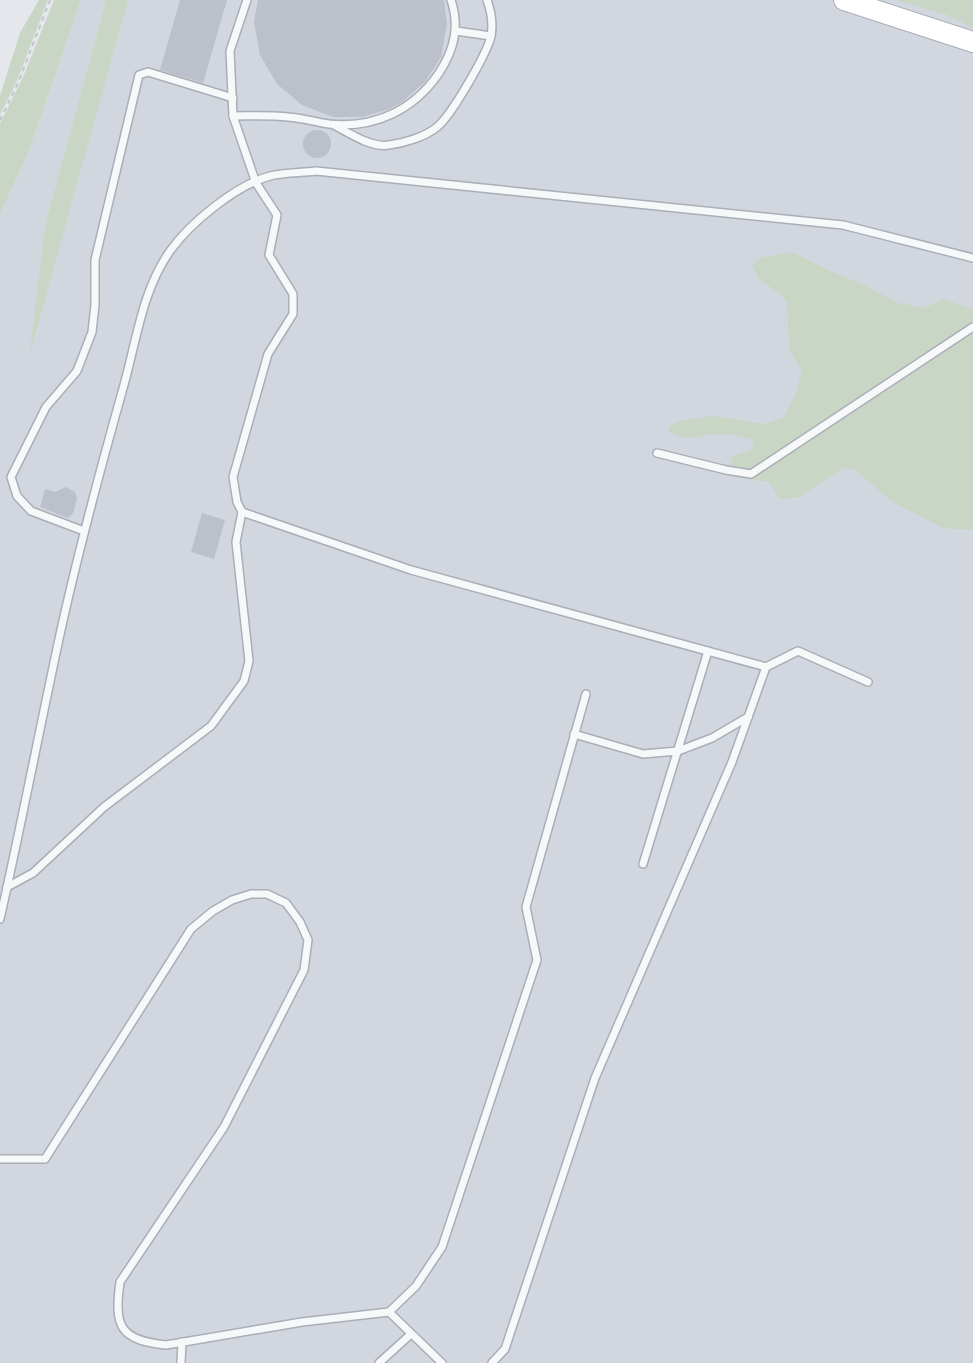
<svg xmlns="http://www.w3.org/2000/svg" width="973" height="1363" font-family="'Source Sans 3',sans-serif">
<style>
.built{fill:#d2d6de}
.green{fill:#c9d6c5}
.building{fill:#bbc0ca}
.lines{fill:none;stroke-linecap:round;stroke-linejoin:round}
.service-casing{stroke:#a9aeb7;stroke-width:10}
.secondary-casing{stroke:#a9aeb7;stroke-width:22}
.path{stroke:#c2c5cb;stroke-width:2;stroke-dasharray:4.5 4.5;stroke-linecap:butt}
.service{stroke:#f7f8fa;stroke-width:7}
.secondary{stroke:#fff;stroke-width:20}
</style>
<rect width="100%" height="100%" fill="#e4e7ec"/>
<path class="built" d="M81,0H106L45,225L124,0H973V1363H0V214L29,151Z"/>
<g class="green">
<path d="M39,0H48L16,83L0,115V96L20,33Z"/>
<path d="M54,0H81L29,151L0,214V124L24,75Z"/>
<path d="M106,0H128L30,353L45,225Z"/>
<path d="M895,0H973V28L947,15Z"/>
<path d="M792,252L830,271L864,285L898,303L925,308L943,299L973,309V530L943,528L891,501L855,470L844,467L800,497L779,499L769,482L733,477L730,467L733,456L751,450L754,440C743,437 732,434 721,434C697,434 694,444 668,432L671,425L679,421L712,416L765,424L784,417L795,394L802,371L789,348L787,303L782,295L760,280L752,266L759,258Z"/>
</g>
<g class="building">
<path d="M180,0H227L203,83L160,70Z"/>
<path d="M258,0H444L447,24L441,57L425,82L402,102L389,109L362,117H333L302,105L277,84L260,55L254,22Z"/>
<circle cx="317" cy="144" r="14"/>
<path d="M66,487L75,492L77,499L73,513L68,518L40,507L45,489L55,492Z"/>
<path d="M202,513L225,520L214,559L191,552Z"/>
</g>
<g class="lines">
<defs>
<g id="service">
<path d="M247,0L230,51L233,116L256,183L277,215L269,255L293,294V314L268,354L233,477L237,502L242,512L411,570L766,667L798,651L868,682"/>
<path d="M456,31L491,36"/>
<path d="M233,116C252,116 270,115 288,117C302,118 315,122 329,124C374,129 414,110 439,73C454,50 460,27 451,0"/>
<path d="M334,125C349,133 371,148 389,145C404,143 425,137 437,127C451,116 487,54 491,36C493,25 491,11 487,0"/>
<path d="M657,453L726,470L751,474L973,327"/>
<path d="M84,531L31,511L17,496L11,477L46,407L77,371L92,332L95,305V260L139,75L148,72L233,98"/>
<path d="M574,734L643,754L678,751L712,738L748,717"/>
<path d="M643,864L708,651"/>
<path d="M7,887L33,873L104,807L211,726L244,681L249,661L236,542L242,512"/>
<path d="M0,919C21,826 39,732 59,639C77,556 99,474 122,392C136,345 141,292 170,251C190,223 236,185 270,176C285,172 301,173 316,171L843,225L973,258"/>
<path d="M0,1159H45L191,929L213,911L232,900L251,894H267L286,903L300,922L308,940L304,970L224,1127L120,1282C114,1326 119,1340 166,1345L302,1322L389,1312L442,1363"/>
<path d="M389,1312L416,1286L442,1247L537,960L526,907L586,694"/>
<path d="M181,1363L182,1342"/>
<path d="M379,1363L411,1334"/>
<path d="M492,1363L505,1349L595,1078L732,762L766,667"/>
</g>
<path id="secondary" d="M844,0L973,42"/>
</defs>
<use href="#service" class="service-casing"/>
<use href="#secondary" class="secondary-casing"/>
<path class="path" d="M0,120L18,83L50,0"/>
<use href="#service" class="service"/>
<use href="#secondary" class="secondary"/>
</g>
</svg>
